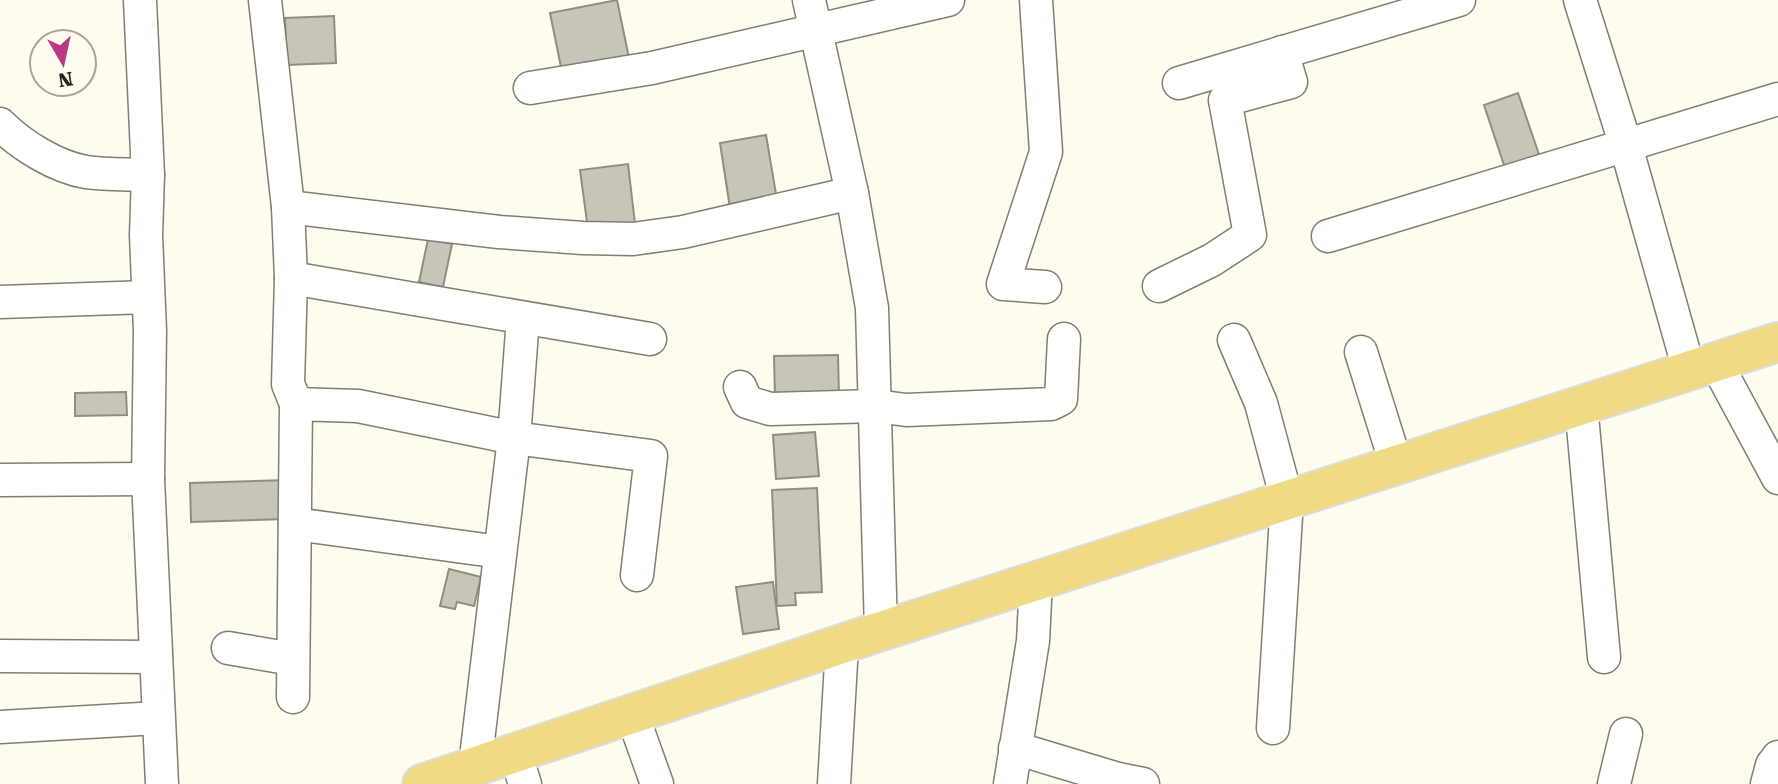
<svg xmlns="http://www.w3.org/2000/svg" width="1778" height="784" font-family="'Roboto Serif',serif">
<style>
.building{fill:#c7c5b9;stroke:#908e82;stroke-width:2}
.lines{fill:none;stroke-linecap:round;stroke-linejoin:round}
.minor-casing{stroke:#817f73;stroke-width:35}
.major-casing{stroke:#dcdcdb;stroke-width:42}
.minor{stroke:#fff;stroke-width:32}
.major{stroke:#f1da84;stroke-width:38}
</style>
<rect width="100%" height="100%" fill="#fefcef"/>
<g class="building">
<path d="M617,0L629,58L562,72L550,13Z"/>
<path d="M334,16L336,63L287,65L285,18Z"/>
<path d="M1518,93L1543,166L1508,177L1484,105Z"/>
<path d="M766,135L777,200L730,208L720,143Z"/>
<path d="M628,164L636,232L589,237L580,170Z"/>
<path d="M428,239L452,244L443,287L419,282Z"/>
<path d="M838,355L839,397L775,398L774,356Z"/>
<path d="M126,392L127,415L75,416V393Z"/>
<path d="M815,432L819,476L776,479L773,435Z"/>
<path d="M287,480L288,519L191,522L190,483Z"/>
<path d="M817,488L822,592L795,593L796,605L777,606L772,490Z"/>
<path d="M449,569L481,577L474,606L457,602L455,609L440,606Z"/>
<path d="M773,582L779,629L743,634L736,587Z"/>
</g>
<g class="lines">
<defs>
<g id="minor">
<path d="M140,0L148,175L146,235L150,331L148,479L162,784"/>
<path d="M265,0L288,207L291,278L288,384L296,404"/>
<path d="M809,0L852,193L872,308L881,631"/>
<path d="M1036,0L1046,152L1003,284L1045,287"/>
<path d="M1580,0L1626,146L1689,370"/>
<path d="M1179,83L1459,0"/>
<path d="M530,88L652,68L948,0"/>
<path d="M0,124C21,145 56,167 86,172C106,175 128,174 148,175"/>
<path d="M288,207L499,232L583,238L633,239L683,232L852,193"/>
<path d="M1328,236L1778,99"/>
<path d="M291,278L650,339"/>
<path d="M1159,286L1212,260L1250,235L1225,100L1291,82L1282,52"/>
<path d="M0,302L148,297"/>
<path d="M1234,340L1261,403L1287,500L1273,728"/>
<path d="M1361,352L1396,464"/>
<path d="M1715,361L1778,478"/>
<path d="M740,387L747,402L770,409L876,406L906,410L1051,404L1061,399L1064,339"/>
<path d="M1581,404L1604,657"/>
<path d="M0,480L148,479"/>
<path d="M295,524L500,552"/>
<path d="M228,648L293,659"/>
<path d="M0,656L156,657"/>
<path d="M293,697L296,404L358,406L514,438L651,456L637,575"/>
<path d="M632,714L657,784"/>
<path d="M0,727L158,718"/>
<path d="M1015,748L1118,779L1143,784"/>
<path d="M515,753L525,784"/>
<path d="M475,766L514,438L523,318"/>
<path d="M834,784L842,645"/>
<path d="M1010,784L1033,641L1036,581"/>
<path d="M1614,784L1626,734"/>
<path d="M1767,784L1772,765L1778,757"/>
</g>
<path id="major" d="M422,784L881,631L1778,342"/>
</defs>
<use href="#minor" class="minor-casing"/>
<use href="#major" class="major-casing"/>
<use href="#minor" class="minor"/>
<use href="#major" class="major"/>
</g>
<g transform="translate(63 63) rotate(171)"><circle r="33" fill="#fefcef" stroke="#a7a69c" stroke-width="2"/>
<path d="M0-5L12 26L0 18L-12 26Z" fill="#bb3982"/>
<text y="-10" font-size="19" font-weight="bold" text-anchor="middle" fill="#25241f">N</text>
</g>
</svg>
